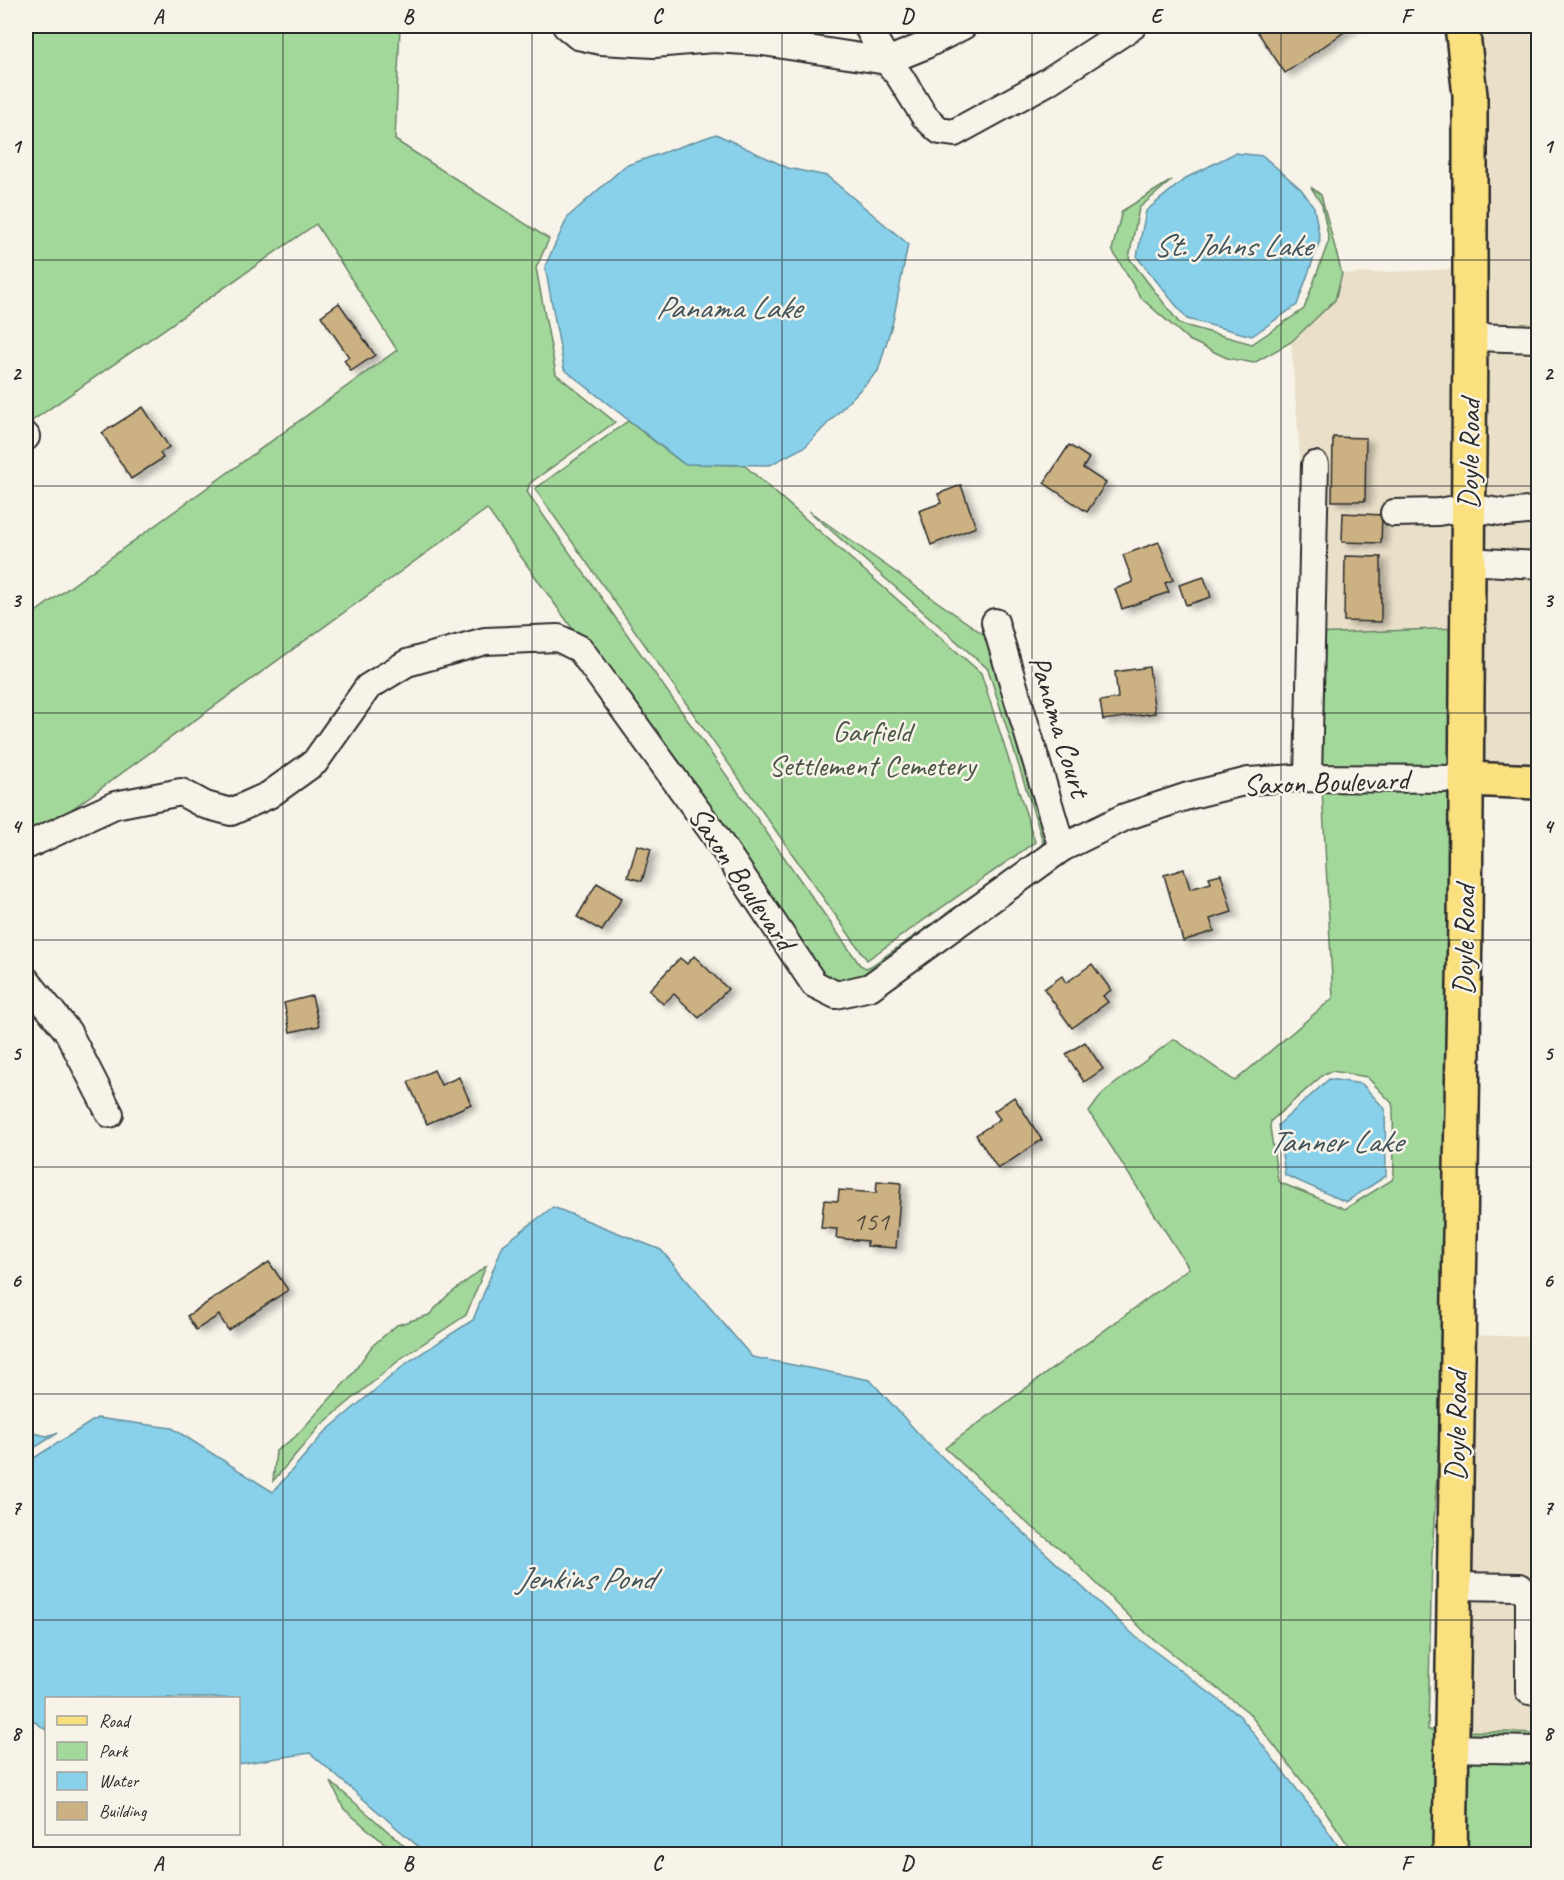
<svg xmlns="http://www.w3.org/2000/svg" width="1564" height="1880" font-family="Caveat,sans-serif">
<style>
.built{fill:#eae0c9}
.green{fill:#a3d89b;stroke:#678263;stroke-width:1.5;fill-rule:evenodd}
.water{fill:#89d1ea;stroke:#638f9e;stroke-width:1.5}
.building{fill:#ccb282;stroke:#2b2b2b;stroke-width:1.5;filter:url(#shadow)}
.lines{fill:none;stroke-linecap:round;stroke-linejoin:round}
.minor-casing{stroke:#2b2b2b;stroke-width:30}
.major-casing{stroke:#2b2b2b;stroke-width:38}
.minor{stroke:#f7f3e8;stroke-width:26}
.major{stroke:#fbe080;stroke-width:33}
.grid{fill:none;stroke:#2b2b2b;stroke-width:1.5;stroke-opacity:0.55}
.labels{text-anchor:middle;dominant-baseline:central;stroke-width:5;stroke-linejoin:round;paint-order:stroke}
.number-label{font-size:27px;fill:#534d41}
.street-label{font-size:30px;fill:#2b2b2b;stroke:#f7f3e8}
.park-label{font-size:30px;fill:#495647;stroke:#f7f3e8}
.water-label{font-size:32px;font-style:italic;fill:#42545b;stroke:#f7f3e8}
.neatline{fill:none;stroke:#2b2b2b;stroke-width:2}
.grid-label{font-size:20px;text-anchor:middle;font-weight:bold;fill:#2b2b2b}
</style>
<defs>
<filter id="shadow"><feDropShadow dx="6" dy="4" stdDeviation="3" flood-color="#0004"/></filter>
</defs>
<rect width="100%" height="100%" fill="#f7f3e8"/>
<filter id="ink" filterUnits="userSpaceOnUse"><feTurbulence type="fractalNoise" baseFrequency=".0167" numOctaves="2"/><feDisplacementMap in="SourceGraphic" scale="12" xChannelSelector="R" yChannelSelector="G"/><feConvolveMatrix kernelMatrix="1 2 1 2 8 2 1 2 1" color-interpolation-filters="sRGB"/></filter>
<g filter="url(#ink)">
<g class="built">
<path d="M1474,26H1538V773L1475,769Z"/>
<path d="M1456,269L1457,628L1314,634L1291,342L1335,300L1342,274Z"/>
<path d="M1467,1335L1538,1337V1733L1461,1731Z"/>
</g>
<g class="green">
<path d="M26,26H400L395,140L549,239L536,268L556,374L615,422L530,483L527,492L860,965L866,968L871,966L1039,849L1043,842L988,669L809,511L990,639L1051,844L866,979L838,986L821,977L487,509L50,825L26,836V619L397,350L316,224L26,425Z"/>
<path d="M1172,180L1139,208L1129,258L1180,324L1252,344L1304,309L1329,240L1322,205L1311,187L1321,195L1342,274L1335,300L1291,342L1254,363L1227,358L1189,340L1141,298L1112,250L1122,211Z"/>
<path d="M628,421L684,464L744,465L981,673L1035,842L867,960L535,489Z"/>
<path d="M1457,628L1456,769H1321L1314,634Z"/>
<path d="M1322,788H1456L1448,1296L1432,1555L1428,1730H1442L1440,1854H1354L1326,1812L1248,1712L1147,1634L1067,1554L1027,1523L945,1448L1189,1268L1089,1112L1103,1093L1174,1039L1235,1081L1333,998ZM1332,1071L1367,1077L1392,1103L1393,1108L1394,1175L1392,1180L1345,1209L1281,1183L1278,1180L1270,1127L1271,1121L1324,1074Z"/>
<path d="M486,1266L466,1315L403,1357L320,1426L273,1481L276,1451L295,1437L350,1377L372,1346L397,1325L429,1315L446,1297Z"/>
<path d="M1461,1731L1538,1733V1854H1459Z"/>
<path d="M331,1782L414,1854H397L344,1809Z"/>
</g>
<g class="water">
<path d="M716,134L788,168L827,176L908,244L893,321L878,371L806,446L770,465L684,464L564,369L545,266L568,217L625,166Z"/>
<path d="M1235,153L1263,156L1301,189L1314,207L1320,240L1297,305L1252,336L1187,319L1137,257L1146,211L1186,178Z"/>
<path d="M1329,1079L1362,1084L1385,1109L1386,1176L1346,1202L1285,1175L1278,1125Z"/>
<path d="M553,1207L661,1250L752,1357L870,1380L927,1443L1136,1637L1240,1716L1319,1818L1344,1854H427L310,1753L239,1764L238,1698H46V1730L26,1715V1463L97,1418L172,1428L273,1492L325,1432L408,1362L473,1320L503,1245Z"/>
<path d="M26,1431L46,1436L58,1433L26,1453Z"/>
</g>
<g class="building">
<path d="M1265,26H1353L1285,73L1257,31Z"/>
<path d="M339,303L375,355L351,371L344,360L349,357L321,316Z"/>
<path d="M143,407L169,447L160,453L163,458L131,479L102,433Z"/>
<path d="M1333,437L1366,438L1365,501H1332Z"/>
<path d="M1069,445L1089,458L1083,468L1106,483L1087,512L1044,483Z"/>
<path d="M961,485L976,527L931,545L919,511L941,503L938,494Z"/>
<path d="M1343,513L1382,515L1381,543L1342,542Z"/>
<path d="M1159,542L1173,580L1165,583L1169,592L1122,609L1115,589L1133,582L1123,555Z"/>
<path d="M1345,556L1381,557V622L1344,621Z"/>
<path d="M1204,577L1211,597L1186,605L1179,585Z"/>
<path d="M1149,667L1155,713L1103,720L1100,701L1118,698L1115,672Z"/>
<path d="M637,845L651,849L642,881L628,877Z"/>
<path d="M1184,869L1190,889L1211,883L1209,877L1221,874L1232,912L1210,919L1214,931L1183,941L1164,875Z"/>
<path d="M597,883L622,898L602,931L577,917Z"/>
<path d="M694,956L728,989L699,1018L674,994L663,1004L649,990L680,958L687,964Z"/>
<path d="M1092,964L1111,990L1103,996L1108,1002L1072,1028L1044,989L1062,976L1066,983Z"/>
<path d="M312,996L319,1026L290,1032L284,1003Z"/>
<path d="M1085,1042L1103,1069L1084,1082L1066,1054Z"/>
<path d="M434,1070L441,1085L459,1077L471,1104L427,1124L408,1082Z"/>
<path d="M1014,1097L1042,1140L998,1169L976,1135L1000,1119L994,1111Z"/>
<path d="M877,1181L901,1183L896,1248L867,1246V1241L836,1238L837,1229L821,1228L824,1200L838,1201L839,1190L876,1193Z"/>
<path d="M269,1262L288,1290L228,1330L219,1315L196,1330L187,1316Z"/>
</g>
<g class="lines">
<defs>
<g id="minor">
<path d="M566,26L578,36L601,41L654,44L713,39L763,42L887,61L924,46L963,26"/>
<path d="M867,26L887,61L900,77L925,117L940,131L954,133L1047,82L1133,26"/>
<path d="M1470,337L1538,339"/>
<path d="M26,437V436"/>
<path d="M1394,513L1438,512L1468,507L1506,513L1538,510"/>
<path d="M1467,561L1538,565"/>
<path d="M995,622L1062,848"/>
<path d="M1308,778L1315,465"/>
<path d="M26,846L115,805L181,792L205,805L231,812L269,795L315,762L368,687L407,663L485,641L558,638L580,649L712,831L814,984L836,995L870,987L1062,848L1125,817L1188,796L1248,781L1296,778L1466,779"/>
<path d="M26,980L68,1032L110,1114"/>
<path d="M1454,1586L1520,1587L1529,1596V1691"/>
<path d="M1451,1748L1538,1750"/>
</g>
<g id="major">
<path d="M1466,779L1538,782"/>
<path d="M1450,1854L1465,924L1470,337V95L1462,26"/>
</g>
</defs>
<use href="#minor" class="minor-casing"/>
<use href="#major" class="major-casing"/>
<use href="#minor" class="minor"/>
<use href="#major" class="major"/>
</g>
</g>
<path class="grid" d="M283,26V1854M532,26V1854M782,26V1854M1032,26V1854M1281,26V1854M26,260H1538M26,486H1538M26,713H1538M26,940H1538M26,1167H1538M26,1394H1538M26,1620H1538"/>
<g class="labels">
<g class="number-label">
<text x="871" y="1221">151</text>
</g>
<g class="street-label">
<text transform="translate(1469 454) rotate(-89)">Doyle Road</text>
<text transform="translate(1060 726) rotate(73)">Panama Court</text>
<text transform="translate(1326 782) rotate(-2)">Saxon Boulevard</text>
<text transform="translate(742 878) rotate(56)">Saxon Boulevard</text>
<text transform="translate(1464 940) rotate(-89)">Doyle Road</text>
<text transform="translate(1456 1426) rotate(-89)">Doyle Road</text>
</g>
<g class="park-label">
<text x="872" y="731">Garfield<tspan x="872" dy="34">Settlement Cemetery</tspan></text>
</g>
<g class="water-label">
<text x="1232" y="245">St. Johns Lake</text>
<text x="728" y="307">Panama Lake</text>
<text x="1335" y="1141">Tanner Lake</text>
<text x="585" y="1578">Jenkins Pond</text>
</g>
</g>
<rect width="1564" height="1880" fill="none" stroke="#f7f3e8" stroke-width="66"/>
<rect x="45" y="1697" width="195" height="138" fill="#f7f3e8" stroke="#a5a39c" stroke-width="1.5"/>
<rect x="57" y="1716" width="30" height="9" fill="#fbe080" stroke="#a5a39c" stroke-width="1.5"/>
<text x="99" y="1727" font-size="18" fill="#2b2b2b">Road</text>
<rect x="57" y="1742" width="30" height="18" fill="#a3d89b" stroke="#a5a39c" stroke-width="1.5"/>
<text x="99" y="1757" font-size="18" fill="#2b2b2b">Park</text>
<rect x="57" y="1772" width="30" height="18" fill="#89d1ea" stroke="#a5a39c" stroke-width="1.5"/>
<text x="99" y="1787" font-size="18" fill="#2b2b2b">Water</text>
<rect x="57" y="1802" width="30" height="18" fill="#ccb282" stroke="#a5a39c" stroke-width="1.5"/>
<text x="99" y="1817" font-size="18" fill="#2b2b2b">Building</text>
<rect x="33" y="33" width="1498" height="1814" class="neatline"/>
<g class="grid-label">
<text x="158" y="23">A</text>
<text x="408" y="23">B</text>
<text x="657" y="23">C</text>
<text x="907" y="23">D</text>
<text x="1156" y="23">E</text>
<text x="1406" y="23">F</text>
<text x="16" y="153">1</text>
<text x="1548" y="153">1</text>
<text x="16" y="380">2</text>
<text x="1548" y="380">2</text>
<text x="16" y="607">3</text>
<text x="1548" y="607">3</text>
<text x="16" y="833">4</text>
<text x="1548" y="833">4</text>
<text x="16" y="1060">5</text>
<text x="1548" y="1060">5</text>
<text x="16" y="1287">6</text>
<text x="1548" y="1287">6</text>
<text x="16" y="1514">7</text>
<text x="1548" y="1514">7</text>
<text x="16" y="1740">8</text>
<text x="1548" y="1740">8</text>
<text x="158" y="1870">A</text>
<text x="408" y="1870">B</text>
<text x="657" y="1870">C</text>
<text x="907" y="1870">D</text>
<text x="1156" y="1870">E</text>
<text x="1406" y="1870">F</text>
</g>
</svg>
